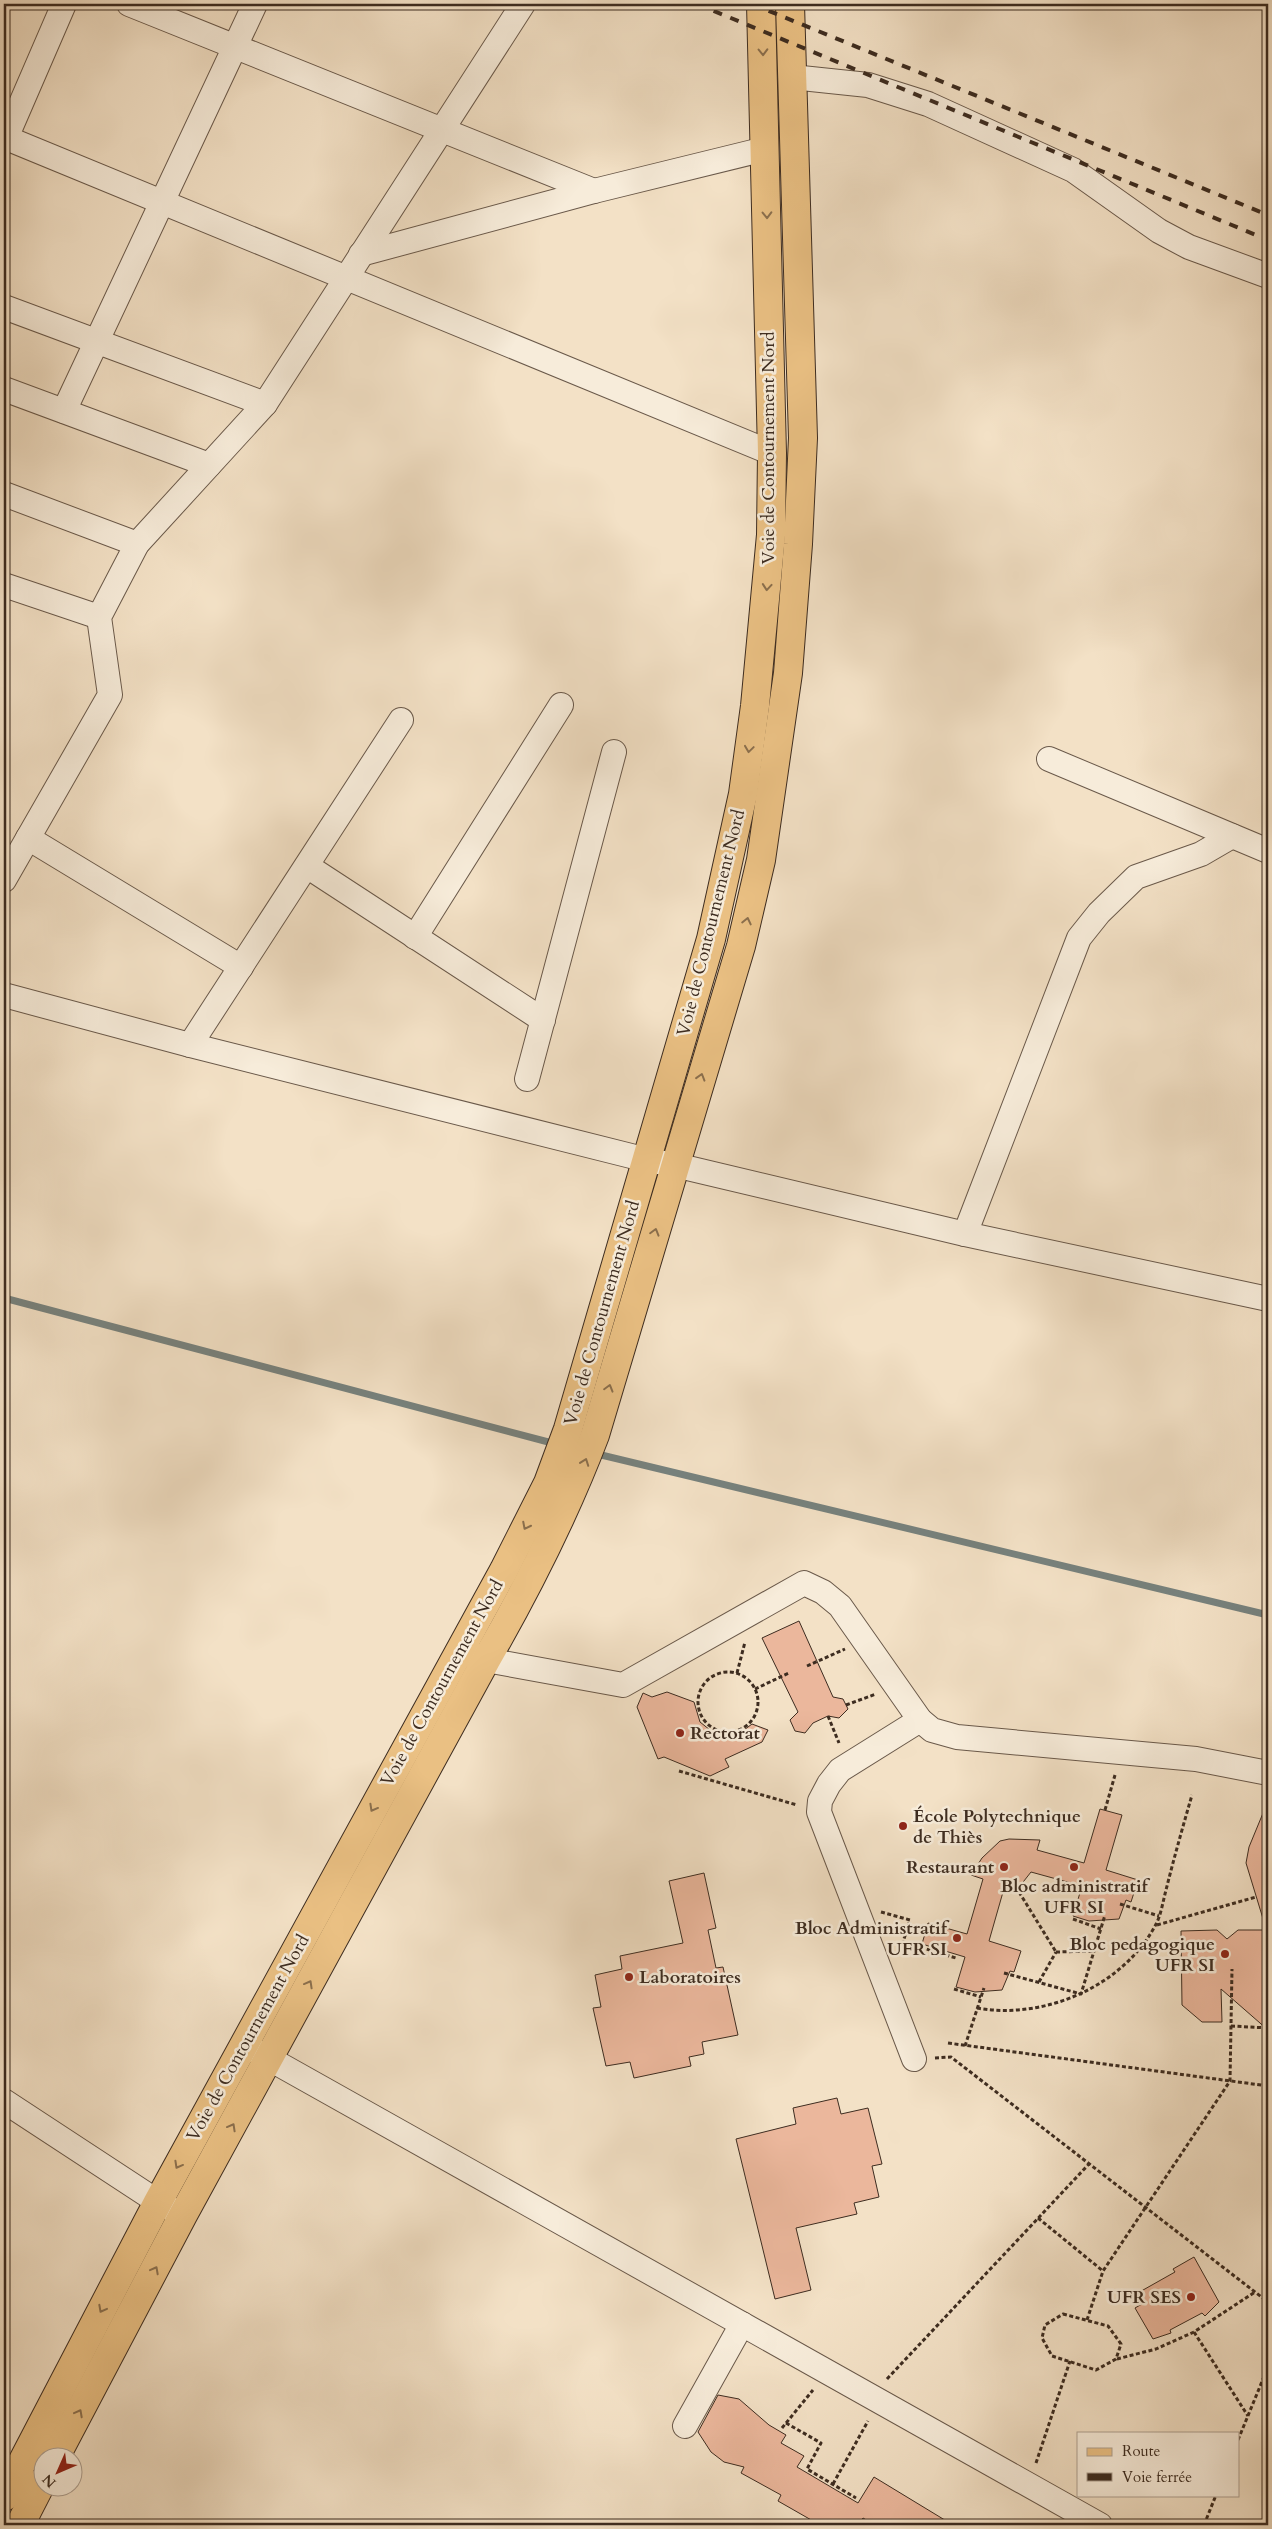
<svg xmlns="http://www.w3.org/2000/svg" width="1272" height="2529" font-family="Cardo,serif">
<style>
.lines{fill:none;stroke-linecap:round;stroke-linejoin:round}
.stream{stroke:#77827e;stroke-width:7}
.building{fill:#ebb79c;stroke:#3d2c20}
.minor-casing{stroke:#6a594a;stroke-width:26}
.major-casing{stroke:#3d2c20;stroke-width:30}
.path{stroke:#3d2c20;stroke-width:3;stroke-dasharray:4 2.5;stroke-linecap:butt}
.minor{stroke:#f7ecda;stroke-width:24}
.major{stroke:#eac083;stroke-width:28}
.rail{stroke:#3d2c20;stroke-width:4;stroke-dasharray:9 9;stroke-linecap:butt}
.oneway{stroke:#8b6f4d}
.poi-dot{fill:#8f2418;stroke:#f7ecda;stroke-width:2}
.labels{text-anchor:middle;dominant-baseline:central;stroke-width:5;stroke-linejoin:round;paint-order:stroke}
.street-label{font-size:18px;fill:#3d2c20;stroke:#f7ecda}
.poi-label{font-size:18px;font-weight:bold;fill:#3d2c20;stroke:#f7ecda;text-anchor:end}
</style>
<rect width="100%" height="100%" fill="#f3e1c6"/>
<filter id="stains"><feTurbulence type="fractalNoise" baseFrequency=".004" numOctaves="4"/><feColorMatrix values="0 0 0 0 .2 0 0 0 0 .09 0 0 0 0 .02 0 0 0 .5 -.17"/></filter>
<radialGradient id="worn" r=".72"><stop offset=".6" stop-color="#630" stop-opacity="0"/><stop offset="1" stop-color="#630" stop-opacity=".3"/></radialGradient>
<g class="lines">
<g class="stream">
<path d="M4,1298L556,1444"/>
<path d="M593,1453L1268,1615"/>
</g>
</g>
<g class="building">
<path d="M799,1621L833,1697L843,1699L848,1709L839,1718L828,1716L813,1723L805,1733L795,1731L790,1720L798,1712L762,1638Z"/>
<path d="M667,1692L694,1702L700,1722L715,1734L736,1736L752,1724L768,1730L762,1742L725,1759L729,1767L710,1776L664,1757L658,1759L637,1707L643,1693L652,1697Z"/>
<path d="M1268,1801V1921L1264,1922L1246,1863L1249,1847Z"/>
<path d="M1100,1809L1122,1815L1106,1870L1138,1880L1131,1902L1126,1900L1119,1919L1089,1921L1073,1916L1082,1886L1031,1872L1020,1886L1003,1892L989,1941L1021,1951L1014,1972L1010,1971L1002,1990L975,1992L956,1987L965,1957L922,1944L928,1923L967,1934L983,1879L971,1875L982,1858L1000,1841L1009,1839L1040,1840L1037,1850L1084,1863Z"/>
<path d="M704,1873L716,1928L708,1930L716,1968L723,1967L738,2035L702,2042L704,2054L689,2057L691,2066L634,2078L630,2062L606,2066L593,2008L601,2007L595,1975L622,1969L620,1956L683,1943L669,1881Z"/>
<path d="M1217,1930L1227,1939L1238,1930H1268V2030L1221,1989L1222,2022H1202L1182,2005L1181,1931Z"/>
<path d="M837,2098L841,2114L868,2108L882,2164L872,2166L879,2197L854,2203L857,2214L796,2228L811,2290L775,2299L736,2139L796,2124L793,2108Z"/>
<path d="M1194,2257L1219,2302L1205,2316L1202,2313L1170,2330L1171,2333L1153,2339L1135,2308L1142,2304L1136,2294L1175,2272L1173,2269Z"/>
<path d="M718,2395L739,2399L769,2425L786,2435L781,2443L804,2456L797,2467L858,2503L874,2477L953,2525H875L863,2518L858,2525H820L778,2501L781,2495L741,2473L744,2467L724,2462L711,2452L698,2432Z"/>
</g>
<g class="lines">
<defs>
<g id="minor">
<path d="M129,4L594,191"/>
<path d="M792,77L868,85L928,104L1073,170L1159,231L1189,247L1268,276"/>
<path d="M4,137L772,453"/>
<path d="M6,138L64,4"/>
<path d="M361,254L594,191L765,149"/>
<path d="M4,307L265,404"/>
<path d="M4,389L209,465"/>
<path d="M64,411L255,4"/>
<path d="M4,494L137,544"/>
<path d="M4,585L99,617"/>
<path d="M1049,759L1268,851"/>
<path d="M28,838L241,967"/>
<path d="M307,866L543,1020"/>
<path d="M4,880L110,695L99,617L137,544L265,404L523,4"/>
<path d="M415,937L561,705"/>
<path d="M4,995L190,1045L647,1160L675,1165L965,1234L1268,1299"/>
<path d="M190,1045L401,720"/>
<path d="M527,1079L614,752"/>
<path d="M965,1234L1079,938L1099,913L1136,877L1201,854L1232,836"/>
<path d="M470,1654L486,1660L623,1685L804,1583L823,1592L840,1606L920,1720L932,1730L957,1737L1196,1759L1268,1773"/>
<path d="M252,2049L1100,2525"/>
<path d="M914,2059L819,1812L820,1801L829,1784L840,1770L920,1720"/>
<path d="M4,2101L158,2202L175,2211"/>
<path d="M685,2426L742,2324"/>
</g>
<g id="major">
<path d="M56,2456L183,2215L486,1660C528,1587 565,1514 595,1435L741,946L761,860L788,673L798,544L803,438L790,4"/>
<path d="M4,2497L158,2202L504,1570L548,1483L568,1429L711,939L743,794L755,706L771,535L772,453L761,4"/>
<path d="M20,2525L42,2482"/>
</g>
</defs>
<use href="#minor" class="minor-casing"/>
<use href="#major" class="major-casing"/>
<g class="path">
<path d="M807,1666L845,1649"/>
<circle cx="728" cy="1702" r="30"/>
<path d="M737,1673L745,1642"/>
<path d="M755,1689L789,1673"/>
<path d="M846,1705L876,1694"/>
<path d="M828,1716L839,1743"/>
<path d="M679,1771L797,1805"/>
<path d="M1105,1810L1115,1775"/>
<path d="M1019,1892L1056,1952"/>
<path d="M1120,1904L1159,1916"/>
<path d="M881,1912L910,1920L903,1942L956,1958"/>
<path d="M1073,1919L1101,1929"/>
<path d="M1157,1925L1256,1897"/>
<path d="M1056,1952L1094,1951"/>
<path d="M1004,1973L1081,1994L1105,1915"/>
<path d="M1039,1982L1056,1952"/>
<path d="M954,1989L981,1997"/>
<path d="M977,2008C1044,2020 1122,1987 1155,1926C1161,1916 1163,1901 1166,1890C1174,1858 1183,1826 1192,1795"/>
<path d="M1231,2026L1268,2028"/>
<path d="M948,2043L1268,2086"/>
<path d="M965,2046L984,1988"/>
<path d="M935,2058L951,2057L1268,2302"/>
<path d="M1038,2218L1103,2271"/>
<path d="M1063,2314L1108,2326L1121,2344L1116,2359L1096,2370L1052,2356L1042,2338L1045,2325Z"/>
<path d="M1087,2320L1103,2271L1230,2081L1232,1969"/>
<path d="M1194,2332L1248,2416"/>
<path d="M1117,2359L1156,2349L1194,2332L1255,2292"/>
<path d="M887,2379L1089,2164"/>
<path d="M786,2423L821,2443L807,2469L856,2498"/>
<path d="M782,2428L813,2390"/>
<path d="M1238,2440L1268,2367"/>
<path d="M1036,2463L1070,2361"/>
<path d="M833,2484L868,2421"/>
<path d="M1204,2525L1216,2495"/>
</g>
<use href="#minor" class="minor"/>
<use href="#major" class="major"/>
<g class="rail">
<path d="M697,4L1268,240"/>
<path d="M752,4L1268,215"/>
</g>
</g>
<defs><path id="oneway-chevron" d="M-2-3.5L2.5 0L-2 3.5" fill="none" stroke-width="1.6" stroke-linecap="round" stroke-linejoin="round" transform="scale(1.25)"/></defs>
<g class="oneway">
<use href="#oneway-chevron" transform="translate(763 52) rotate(89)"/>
<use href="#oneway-chevron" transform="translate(767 215) rotate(89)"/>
<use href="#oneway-chevron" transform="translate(767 587) rotate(95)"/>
<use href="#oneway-chevron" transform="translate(749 749) rotate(98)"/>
<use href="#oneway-chevron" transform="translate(747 921) rotate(-77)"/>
<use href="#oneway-chevron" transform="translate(701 1077) rotate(-73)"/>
<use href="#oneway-chevron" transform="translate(655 1232) rotate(-74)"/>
<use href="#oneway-chevron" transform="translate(609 1388) rotate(-74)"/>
<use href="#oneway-chevron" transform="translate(585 1462) rotate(-70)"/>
<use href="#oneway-chevron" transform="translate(526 1526) rotate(117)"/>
<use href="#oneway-chevron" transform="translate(373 1808) rotate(119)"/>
<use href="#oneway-chevron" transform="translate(309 1984) rotate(-61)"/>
<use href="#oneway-chevron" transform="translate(232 2127) rotate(-61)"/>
<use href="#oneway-chevron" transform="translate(178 2165) rotate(119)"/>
<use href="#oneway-chevron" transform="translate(155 2270) rotate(-62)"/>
<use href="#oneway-chevron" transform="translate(102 2309) rotate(118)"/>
<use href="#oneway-chevron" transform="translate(79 2413) rotate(-62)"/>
</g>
<g class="poi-dot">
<circle cx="680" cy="1733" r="5"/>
<circle cx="903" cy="1826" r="5"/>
<circle cx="1004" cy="1867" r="5"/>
<circle cx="1074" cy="1867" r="5"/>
<circle cx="957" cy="1938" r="5"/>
<circle cx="1225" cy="1954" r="5"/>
<circle cx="629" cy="1977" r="5"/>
<circle cx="1191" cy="2297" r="5"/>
</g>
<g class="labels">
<g class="street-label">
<text transform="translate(768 448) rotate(-90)">Voie de Contournement Nord</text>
<text transform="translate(711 923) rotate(-76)">Voie de Contournement Nord</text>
<text transform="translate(602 1313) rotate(-74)">Voie de Contournement Nord</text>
<text transform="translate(442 1683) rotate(-61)">Voie de Contournement Nord</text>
<text transform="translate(248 2038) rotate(-61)">Voie de Contournement Nord</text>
</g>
<g class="poi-label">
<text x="690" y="1733" text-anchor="start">Rectorat</text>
<text x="913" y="1816" text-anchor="start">École Polytechnique<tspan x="913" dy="21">de Thiès</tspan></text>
<text x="994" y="1867">Restaurant</text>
<text x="1074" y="1886" text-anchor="middle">Bloc administratif<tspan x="1074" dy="21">UFR SI</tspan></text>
<text x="947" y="1928">Bloc Administratif<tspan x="947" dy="21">UFR SI</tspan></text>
<text x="1215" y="1944">Bloc pedagogique<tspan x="1215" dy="21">UFR SI</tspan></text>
<text x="639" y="1977" text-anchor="start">Laboratoires</text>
<text x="1181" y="2297">UFR SES</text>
</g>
</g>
<rect width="1272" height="2529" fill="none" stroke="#f3e1c6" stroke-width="20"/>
<rect x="5" y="5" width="1262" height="2519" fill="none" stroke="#3d2c20" stroke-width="2.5"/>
<rect x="10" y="10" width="1252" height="2509" fill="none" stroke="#3d2c20"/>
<rect x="1077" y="2432" width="162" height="65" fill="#f7ecda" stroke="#ad9f90"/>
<rect x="1087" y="2448" width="25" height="8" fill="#eac083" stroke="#ad9f90"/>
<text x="1122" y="2456" font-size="15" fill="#3d2c20">Route</text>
<rect x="1087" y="2473" width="25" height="8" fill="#3d2c20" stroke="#ad9f90"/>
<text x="1122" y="2482" font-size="15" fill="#3d2c20">Voie ferrée</text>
<g transform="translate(58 2472) rotate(225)"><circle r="24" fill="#f7ecda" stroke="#ad9f90"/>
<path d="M0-4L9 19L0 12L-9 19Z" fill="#8f2418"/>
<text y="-8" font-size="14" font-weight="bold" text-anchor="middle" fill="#3d2c20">N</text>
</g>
<rect width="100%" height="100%" filter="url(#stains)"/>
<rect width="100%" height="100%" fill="url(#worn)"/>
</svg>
